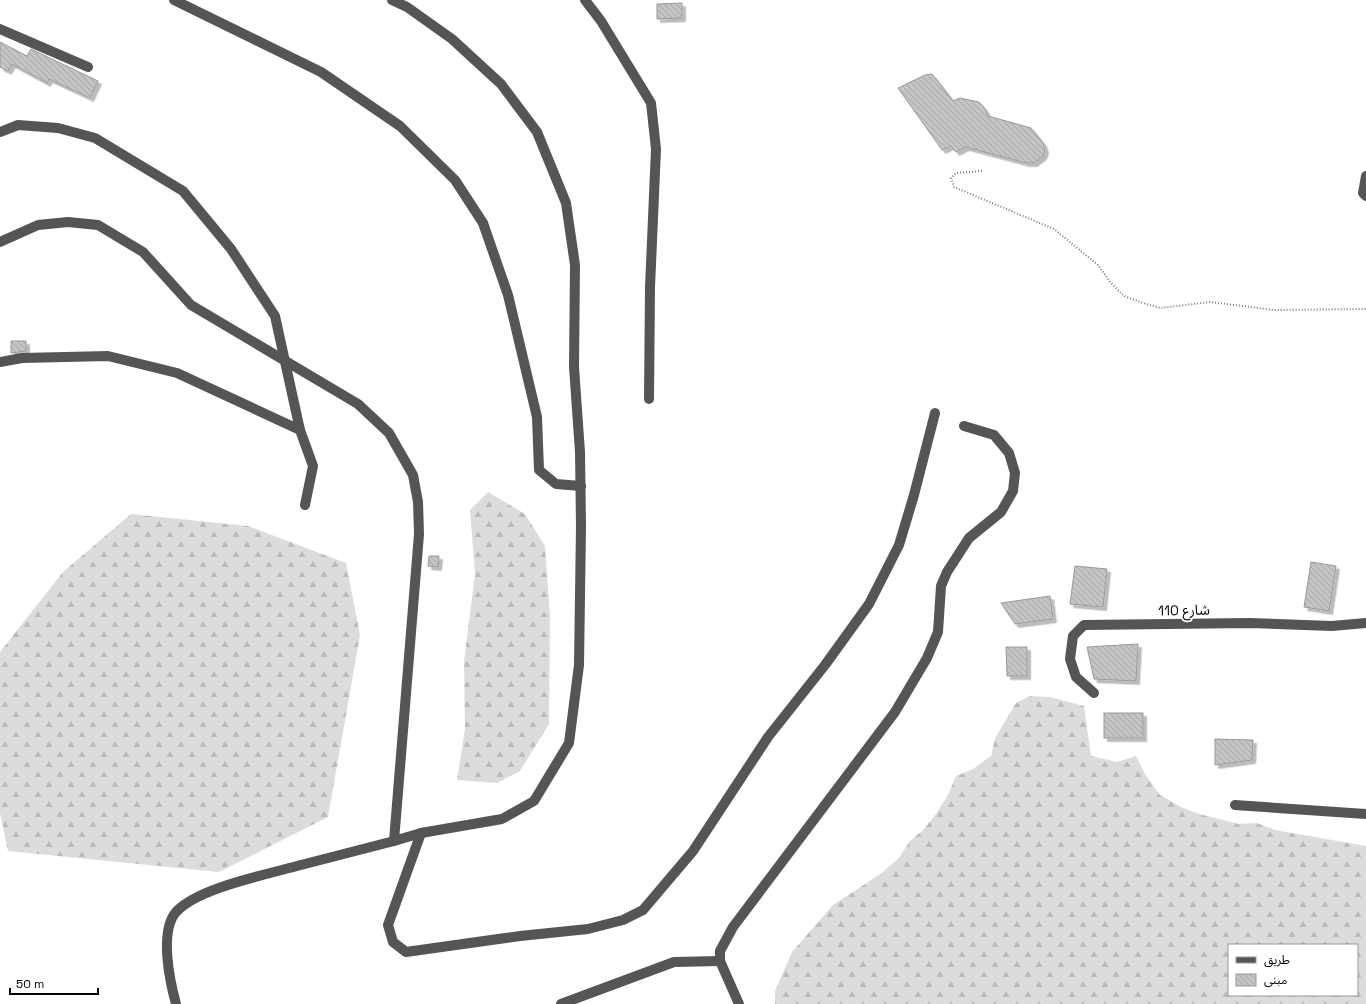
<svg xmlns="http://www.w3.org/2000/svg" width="1366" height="1004" font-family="'Space Grotesk','Noto Sans Arabic',sans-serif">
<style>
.forest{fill:url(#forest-firs);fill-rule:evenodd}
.building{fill:url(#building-back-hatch);stroke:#999;filter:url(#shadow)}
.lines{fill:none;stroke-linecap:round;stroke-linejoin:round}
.path{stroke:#777;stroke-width:2;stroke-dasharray:1 2;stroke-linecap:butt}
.minor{stroke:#555;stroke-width:10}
.labels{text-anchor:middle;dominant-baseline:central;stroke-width:3.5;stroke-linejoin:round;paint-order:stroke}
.street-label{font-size:14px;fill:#000;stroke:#fff}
</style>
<defs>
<pattern id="forest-firs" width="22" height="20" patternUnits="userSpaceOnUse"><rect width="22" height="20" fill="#dcdcdc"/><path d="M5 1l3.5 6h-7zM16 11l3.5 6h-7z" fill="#bbb"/></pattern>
<pattern id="building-back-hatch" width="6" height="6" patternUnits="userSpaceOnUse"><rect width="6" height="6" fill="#c4c4c4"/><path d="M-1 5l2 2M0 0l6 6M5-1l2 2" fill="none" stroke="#a7a7a7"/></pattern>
<filter id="shadow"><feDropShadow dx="3.5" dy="3.5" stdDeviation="0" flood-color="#0004"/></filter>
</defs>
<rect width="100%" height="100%" fill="#fff"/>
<g class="forest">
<path d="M488,492L525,514L545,546L550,616L549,724L520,771L497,783L457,780L465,729L464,662L475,574L470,510Z"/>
<path d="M131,514L248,526L346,563L360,635L328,817L219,872L8,851L0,813V652L63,572Z"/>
<path d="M1030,696L1050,697L1084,706L1091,756L1117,762L1136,756L1145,774L1160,795L1183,808L1199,814L1239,824L1257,823L1275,830L1366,846V1004H775V991L792,952L833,905L879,875L898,859L910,841L924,829L936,814L948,795L956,776L973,769L991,756L995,738L1016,703ZM1229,945H1357V995H1229Z"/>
</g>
<g class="building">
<path d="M682,3V18L657,19V4Z"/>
<path d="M0,42L27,56L31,49L98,81L90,98L49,79L47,83L12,64L8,71L0,67Z"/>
<path d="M932,74L953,101L960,98L979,102L985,109L988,116L1031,128L1043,143L1045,150L1043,156L1034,163H1026L966,147L956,152L951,146L942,150L898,88L925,75Z"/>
<path d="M11,341H26V351L11,353Z"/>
<path d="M429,556H439L438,567L428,566Z"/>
<path d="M1311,562L1336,566L1329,611L1304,607Z"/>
<path d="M1075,566L1107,569L1103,607L1070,604Z"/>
<path d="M1050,596L1053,619L1015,624L1001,603Z"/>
<path d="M1138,644L1136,681L1094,679L1087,647Z"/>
<path d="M1006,647H1027V676H1007Z"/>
<rect x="1104" y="713" width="39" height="25"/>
<path d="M1215,739L1253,740L1252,760L1215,765Z"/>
</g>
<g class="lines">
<path class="path" d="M982,171L956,173L951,178L954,187L1054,229L1098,265L1111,283L1124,296L1143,303L1160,308L1210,302L1274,310L1366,309"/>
<g class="minor">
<path d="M174,0L321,72L400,126L455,180L483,223L508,295L537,417L539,470L556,484L581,486"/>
<path d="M392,0L407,7L452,39L501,84L537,132L566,203L575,265L574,367L580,452L581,526L579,665L569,743L534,801L502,819L421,833L394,841"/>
<path d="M585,0L601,21L651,103L656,149L650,287L649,399"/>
<path d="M0,29L88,67"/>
<path d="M0,132L18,125L58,128L95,138L183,191L231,249L275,316L300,430L177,373L108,356L22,358L0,362"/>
<path d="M1366,176L1363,193L1366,196"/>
<path d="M0,242L38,225L68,222L98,225L143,252L191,305L358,404L389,433L413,475L418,502L419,534L394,841C362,849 329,858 297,866C265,875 198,888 176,912C159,932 170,982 176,1004"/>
<path d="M300,430L313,466L305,505"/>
<path d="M1094,693L1076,677L1070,659L1073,636L1084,625L1250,623L1332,626L1366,623"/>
<path d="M1235,805L1366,814"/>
<path d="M421,833L388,925L393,942L406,952L520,936L588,929L623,920L643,910L693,851L768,737L825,665L869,604L899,545L914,495L935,413"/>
<path d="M561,1004L674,962L720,961"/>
<path d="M739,1004L720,961V951L733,927L895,712L927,658L938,632L941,586L947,572L969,538L1001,512L1013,491L1015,473L1009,453L994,435L964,426"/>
</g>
</g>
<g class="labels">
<g class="street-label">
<text transform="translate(1184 610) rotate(-1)">شارع 110</text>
</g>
</g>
<rect x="1228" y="944" width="130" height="52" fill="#ffffff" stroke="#999999"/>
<rect x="1236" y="957" width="20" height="6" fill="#555555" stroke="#999999"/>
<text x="1264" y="964" font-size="12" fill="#000000">طريق</text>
<rect x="1236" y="974" width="20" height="12" fill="url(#building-back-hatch)" stroke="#999999"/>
<text x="1264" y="984" font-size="12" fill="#000000">مبنى</text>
<path d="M10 988v6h88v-6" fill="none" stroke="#000000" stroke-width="2"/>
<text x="16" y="988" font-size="12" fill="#000000" stroke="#ffffff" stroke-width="3" paint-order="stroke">50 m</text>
</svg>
